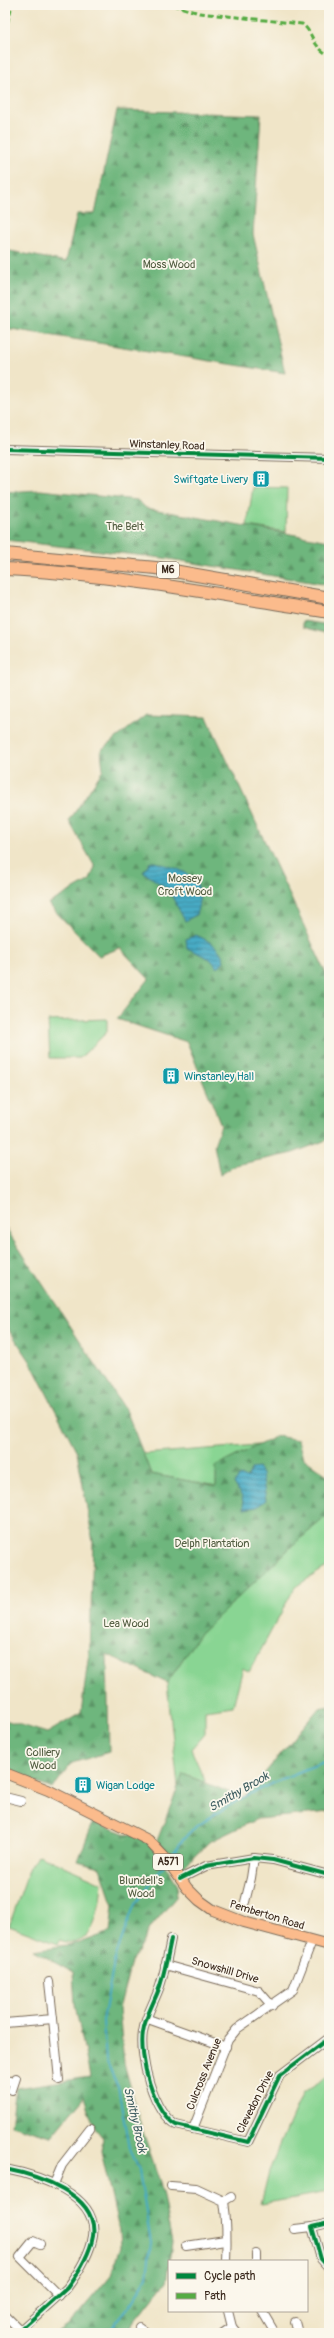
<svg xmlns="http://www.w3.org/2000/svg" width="334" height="2338" font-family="Pangolin,sans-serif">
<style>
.green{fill:#89d593;stroke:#628058}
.forest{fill:url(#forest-firs);stroke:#54704e}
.water{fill:url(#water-rules);stroke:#406a72}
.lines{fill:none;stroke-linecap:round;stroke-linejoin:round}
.stream{stroke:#46abc5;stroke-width:2}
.minor-casing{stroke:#7a6b5a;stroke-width:10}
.major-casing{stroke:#7a6b5a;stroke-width:12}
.highway-casing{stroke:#7a6b5a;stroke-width:14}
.minor{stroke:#fff;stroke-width:8}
.major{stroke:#fbbb8c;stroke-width:10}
.highway{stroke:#fbbb8c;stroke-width:12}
.quiet{stroke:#55ab43;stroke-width:3;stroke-dasharray:6 3;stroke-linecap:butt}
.cycleway-casing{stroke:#fbf7ec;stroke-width:6}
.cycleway{stroke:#00873e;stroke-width:4}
.labels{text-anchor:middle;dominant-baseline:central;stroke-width:3.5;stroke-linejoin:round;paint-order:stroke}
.shield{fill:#fbf7ec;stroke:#75685c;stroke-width:1}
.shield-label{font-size:10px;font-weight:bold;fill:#3b2a1e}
.park-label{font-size:11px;fill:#525d41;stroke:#fbf7ec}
.street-label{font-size:11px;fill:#3b2a1e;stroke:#fbf7ec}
.culture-label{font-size:11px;fill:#0d838f;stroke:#fbf7ec;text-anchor:start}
.water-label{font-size:12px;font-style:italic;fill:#3f5e61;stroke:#fbf7ec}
</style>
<defs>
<pattern id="forest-firs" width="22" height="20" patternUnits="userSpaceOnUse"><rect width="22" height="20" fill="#6eb67d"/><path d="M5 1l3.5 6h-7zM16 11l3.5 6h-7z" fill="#5c9466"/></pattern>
<pattern id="water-rules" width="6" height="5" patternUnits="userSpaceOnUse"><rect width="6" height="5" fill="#46abc5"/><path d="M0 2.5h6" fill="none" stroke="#3c8b9f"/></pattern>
</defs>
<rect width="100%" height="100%" fill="#fbf7ec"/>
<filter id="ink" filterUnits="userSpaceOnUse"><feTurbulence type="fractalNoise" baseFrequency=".025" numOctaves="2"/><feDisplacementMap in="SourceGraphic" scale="8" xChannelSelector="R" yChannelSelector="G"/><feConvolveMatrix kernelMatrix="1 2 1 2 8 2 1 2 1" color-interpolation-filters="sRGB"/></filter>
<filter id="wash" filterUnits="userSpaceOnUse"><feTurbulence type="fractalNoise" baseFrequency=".012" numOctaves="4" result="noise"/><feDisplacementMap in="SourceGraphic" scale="16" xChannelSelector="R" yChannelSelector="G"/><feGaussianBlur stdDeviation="0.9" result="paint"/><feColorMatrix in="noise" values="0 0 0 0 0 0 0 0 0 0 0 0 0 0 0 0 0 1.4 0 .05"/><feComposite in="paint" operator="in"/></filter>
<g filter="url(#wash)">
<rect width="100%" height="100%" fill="#f0e5c8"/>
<g class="green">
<path d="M253,487L287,488L286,532L247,526Z"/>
<path d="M107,1019V1032L80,1058H50L48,1021Z"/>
<path d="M258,1445L217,1466L216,1486L151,1474L143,1454Z"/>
<path d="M329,1514L328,1566L295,1587L249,1672L243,1668L233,1706L205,1710V1733L191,1749L206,1783L183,1774L178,1787L167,1683L198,1636L294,1544Z"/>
<path d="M39,1855L102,1883C100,1906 94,1954 60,1940L58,1944L9,1926L31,1864Z"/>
<path d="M329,2076V2192L261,2204L269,2171L303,2092Z"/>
</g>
<g class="forest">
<path d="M117,110L261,115L253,234L285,373L5,328V250L66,262L77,214H95Z"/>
<path d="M40,490L137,500L146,508L329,541V585L163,558L5,540V492Z"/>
<path d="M303,621L329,625V634L303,627Z"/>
<path d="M146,715L207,717L329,980V1139L293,1153L236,1165L220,1175L214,1145L221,1125L187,1042L117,1019L149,979L120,948L99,956L48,904L90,880L95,867L69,821L103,770L101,750Z"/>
<path d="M5,1227L127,1412L151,1474L216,1486V1466L277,1436L298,1440L303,1458L327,1475L329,1484V1514L294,1544L198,1636L167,1683L107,1654L109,1752L72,1763L52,1789L5,1769V1720L47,1733L81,1713L90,1645L93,1542L77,1452L30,1361L5,1324Z"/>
<path d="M329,1706V1812L257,1819L209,1842L177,1873L155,1846L183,1774L244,1798L319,1708Z"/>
<path d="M93,1822L150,1842L178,1886L176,1897L151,1927L131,1963L119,2009L124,2063L141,2126L160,2182L172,2242L166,2282L133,2323L129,2333H58L69,2325L111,2275L120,2247L119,2230L101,2151L103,2138L94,2127L84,2097L51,2137L11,2125L16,2088L90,2077L75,2005L73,1972L33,1950L80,1943L110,1932L113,1906L100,1867L78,1861Z"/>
</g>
<g class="water">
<path d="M151,861C184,870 209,875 196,915L185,921L168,889L143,872Z"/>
<path d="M196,935C209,941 221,947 224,961L218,968L210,959L187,948L186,939Z"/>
<path d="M258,1468L262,1474L266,1500L257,1507L244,1509L242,1497L234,1483L240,1476L247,1478L251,1469Z"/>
</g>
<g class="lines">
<g class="stream">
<path d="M171,1856C177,1848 184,1837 192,1830C233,1799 281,1778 329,1760"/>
<path d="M107,2333L132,2303L147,2277L151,2242L139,2171L128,2143L118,2087L106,2060L103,2021L114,1962L125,1930L135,1904L164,1865"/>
</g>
</g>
</g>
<g filter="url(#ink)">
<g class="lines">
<defs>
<g id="minor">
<path d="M5,449L329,458"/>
<path d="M5,1797L21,1801"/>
<path d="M180,1879L206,1866L254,1858L273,1860L329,1875"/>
<path d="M245,1902L251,1878L254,1858"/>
<path d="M171,1939C168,1954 165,1971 160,1986C155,2001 145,2016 143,2032C139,2057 153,2112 176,2125L248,2142L280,2075L329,2038"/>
<path d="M165,1965L259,1991L272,2006"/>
<path d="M53,2019L59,2080"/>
<path d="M148,2019L226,2047"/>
<path d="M5,2023L53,2019L49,1982"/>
<path d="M5,2079L14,2083"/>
<path d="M12,2090L16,2078"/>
<path d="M193,2129L228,2040L237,2029L293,1990L312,1941"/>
<path d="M5,2169C36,2175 99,2194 93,2236C90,2255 78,2273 67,2288L17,2333"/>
<path d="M54,2184L62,2165L90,2129"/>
<path d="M171,2186L196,2188L224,2201C227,2221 227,2241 226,2261"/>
<path d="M224,2201L231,2197"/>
<path d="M329,2223L312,2227L321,2259L329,2268"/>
<path d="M295,2229L312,2227"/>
<path d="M40,2244L33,2241L20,2257L59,2296"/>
<path d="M186,2246L225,2240"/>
<path d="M256,2254V2261"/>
<path d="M228,2311L232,2327L237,2333"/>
<path d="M262,2311L275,2333"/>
<path d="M5,2315L20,2330"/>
<path d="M295,2322L298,2333"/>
<path d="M139,2327L147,2333"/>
<path d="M223,2333L232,2327"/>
</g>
<path id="major" d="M5,1773L48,1790L148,1840L167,1860L187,1888L199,1900L213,1910L244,1922L329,1945"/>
<g id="highway">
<path d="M5,554L156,568L329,598"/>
<path d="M5,569C114,574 222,595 329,612"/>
</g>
</defs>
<use href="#minor" class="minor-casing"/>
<use href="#major" class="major-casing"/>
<use href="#highway" class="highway-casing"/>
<use href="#minor" class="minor"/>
<use href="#major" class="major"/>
<use href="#highway" class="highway"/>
<g class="quiet">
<path d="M173,5L199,13L302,24C314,33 311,46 329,55"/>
<path d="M5,32L12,5"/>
</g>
<defs>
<g id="cycleway">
<path d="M5,449L329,458"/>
<path d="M180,1879L206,1866L254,1858L273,1860L329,1875"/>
<path d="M171,1939C168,1954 165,1971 160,1986C155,2001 145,2016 143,2032C139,2057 153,2112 176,2125L248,2142L280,2075L329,2038"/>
<path d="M5,2169C36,2175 99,2194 93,2236C90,2255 78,2273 67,2288L17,2333"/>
<path d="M329,2223L312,2227L321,2259L329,2268"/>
</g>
</defs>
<use href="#cycleway" class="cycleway-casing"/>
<use href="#cycleway" class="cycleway"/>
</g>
</g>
<defs>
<symbol id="building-square" viewBox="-11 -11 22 22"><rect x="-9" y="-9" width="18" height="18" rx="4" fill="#0f9aa8" stroke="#fbf7ec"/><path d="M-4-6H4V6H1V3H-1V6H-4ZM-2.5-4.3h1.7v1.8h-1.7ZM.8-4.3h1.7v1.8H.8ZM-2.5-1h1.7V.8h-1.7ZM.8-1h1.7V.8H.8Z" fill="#fff"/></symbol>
</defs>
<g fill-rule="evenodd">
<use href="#building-square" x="251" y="469" width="20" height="20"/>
<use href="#building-square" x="161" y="1066" width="20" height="20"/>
<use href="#building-square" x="73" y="1775" width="20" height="20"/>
</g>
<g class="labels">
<g class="shield">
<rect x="157" y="562" width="22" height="16" rx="3"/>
<rect x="153" y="1854" width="30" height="16" rx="3"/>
</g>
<g class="shield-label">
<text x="168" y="570">M6</text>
<text x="168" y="1862">A571</text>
</g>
<g class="park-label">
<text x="169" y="264">Moss Wood</text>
<text x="125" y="526">The Belt</text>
<text x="185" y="878">Mossey<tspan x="185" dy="13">Croft Wood</tspan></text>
<text x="212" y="1543">Delph Plantation</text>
<text x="126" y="1623">Lea Wood</text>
<text x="43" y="1752">Colliery<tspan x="43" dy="13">Wood</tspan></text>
<text x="141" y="1880">Blundell's<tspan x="141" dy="13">Wood</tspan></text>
</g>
<g class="street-label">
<text transform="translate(167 445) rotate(2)">Winstanley Road</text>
<text transform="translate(267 1915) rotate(17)">Pemberton Road</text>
<text transform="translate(225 1970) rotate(16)">Snowshill Drive</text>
<text transform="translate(204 2074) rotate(-68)">Culcross Avenue</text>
<text transform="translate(255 2102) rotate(-63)">Clevedon Drive</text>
</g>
<g class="culture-label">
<text x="248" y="479" text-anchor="end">Swiftgate Livery</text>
<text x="184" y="1076">Winstanley Hall</text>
<text x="96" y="1785">Wigan Lodge</text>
</g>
<g class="water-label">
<text transform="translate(239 1792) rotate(-30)">Smithy Brook</text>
<text transform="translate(135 2120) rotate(77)">Smithy Brook</text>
</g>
</g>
<rect width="334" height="2338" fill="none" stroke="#fbf7ec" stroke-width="20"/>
<rect x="168" y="2260" width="140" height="52" fill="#fbf7ec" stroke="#aea59a"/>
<rect x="176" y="2273" width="20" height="6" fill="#00873e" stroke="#aea59a"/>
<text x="204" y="2280" font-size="12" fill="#3b2a1e">Cycle path</text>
<rect x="176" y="2293" width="20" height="6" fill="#55ab43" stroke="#aea59a"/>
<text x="204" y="2300" font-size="12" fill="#3b2a1e">Path</text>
</svg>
